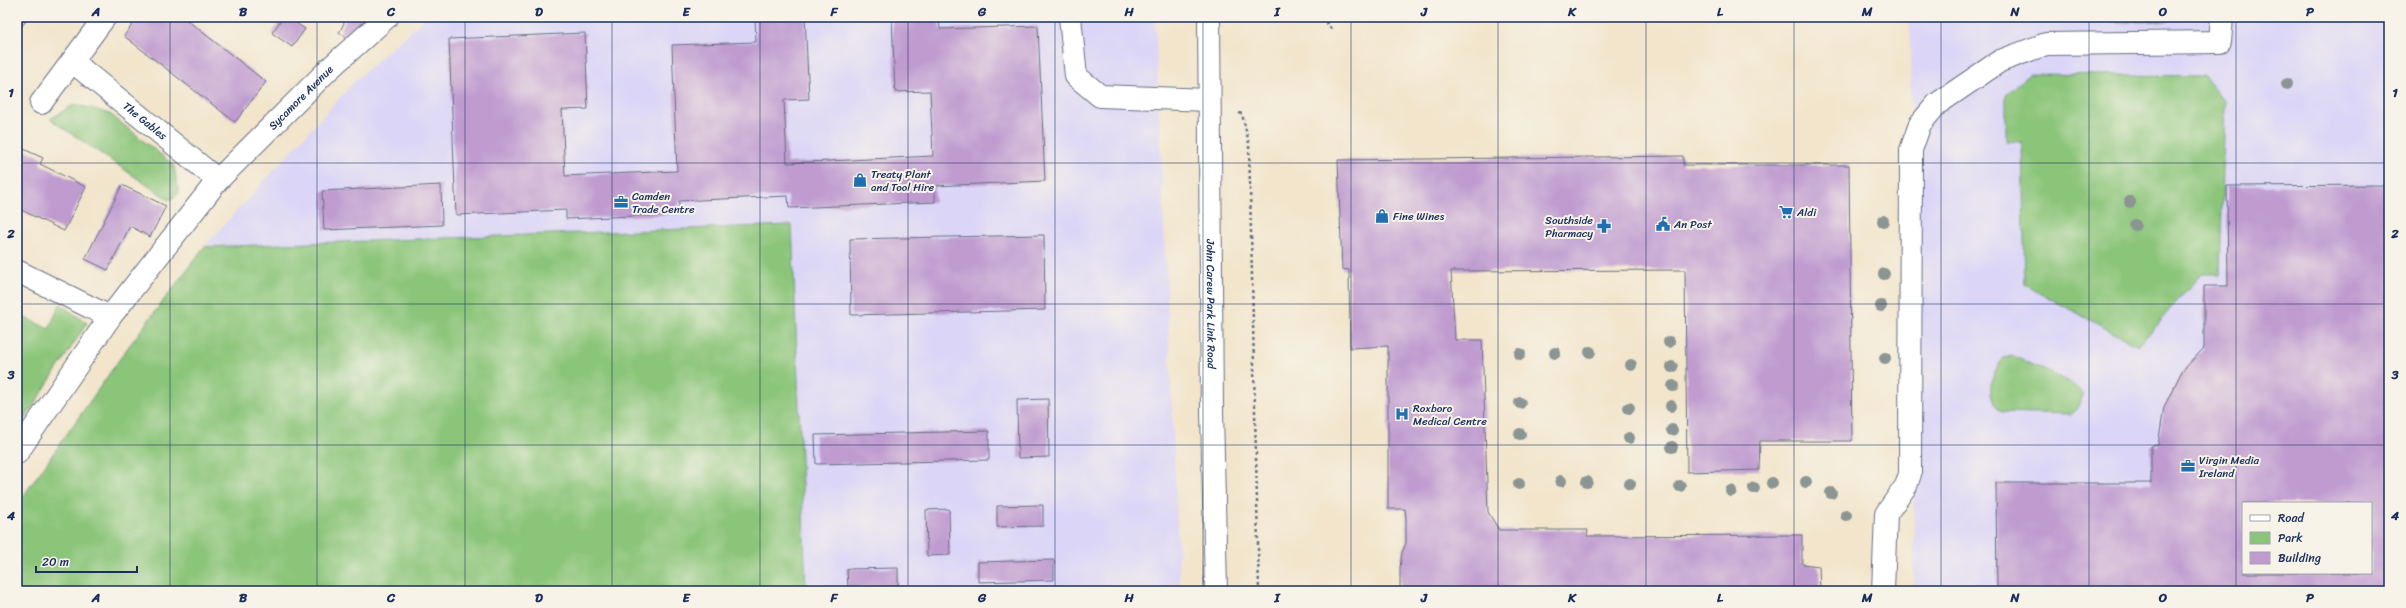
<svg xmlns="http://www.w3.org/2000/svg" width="2406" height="608" font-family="Sriracha,sans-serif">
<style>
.built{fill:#dbd6f7;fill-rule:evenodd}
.green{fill:#8bc579;stroke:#537a6c}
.building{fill:#bf9bd0;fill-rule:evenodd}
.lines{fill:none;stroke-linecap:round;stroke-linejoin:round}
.minor-casing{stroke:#666f84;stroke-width:24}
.major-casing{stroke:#666f84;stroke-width:24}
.path{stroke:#666f84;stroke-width:2.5;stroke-dasharray:3 3;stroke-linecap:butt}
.minor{stroke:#fff;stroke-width:22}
.major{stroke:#fff;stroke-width:22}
.tree{fill:#8b9593}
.grid{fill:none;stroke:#1b2f5e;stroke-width:1;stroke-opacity:0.55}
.labels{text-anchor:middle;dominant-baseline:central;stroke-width:4;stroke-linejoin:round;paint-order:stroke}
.street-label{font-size:11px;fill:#1b2f5e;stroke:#f7f3e8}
.poi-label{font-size:11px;fill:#1b2f5e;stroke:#f7f3e8;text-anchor:start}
.neatline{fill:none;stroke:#1b2f5e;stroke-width:1.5}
.grid-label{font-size:13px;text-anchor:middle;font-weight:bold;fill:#1b2f5e}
</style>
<rect width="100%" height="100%" fill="#f7f3e8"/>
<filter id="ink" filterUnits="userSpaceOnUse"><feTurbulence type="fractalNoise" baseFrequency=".025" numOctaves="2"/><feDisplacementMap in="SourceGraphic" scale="8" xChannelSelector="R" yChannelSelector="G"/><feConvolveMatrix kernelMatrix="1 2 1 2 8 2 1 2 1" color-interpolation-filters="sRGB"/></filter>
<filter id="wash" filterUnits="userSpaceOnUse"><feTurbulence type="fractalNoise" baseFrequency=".012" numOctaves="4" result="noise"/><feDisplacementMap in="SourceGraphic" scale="16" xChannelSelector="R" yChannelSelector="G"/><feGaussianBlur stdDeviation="0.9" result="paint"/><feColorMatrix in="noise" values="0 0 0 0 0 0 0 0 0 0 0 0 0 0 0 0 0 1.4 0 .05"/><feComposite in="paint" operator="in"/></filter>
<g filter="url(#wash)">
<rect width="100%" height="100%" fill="#f2e5cc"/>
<g class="built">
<path d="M426,17H1155L1180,591H806L792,225L204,247L357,79Z"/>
<path d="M1910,17H2389V591H1914ZM2243,503H2371V573H2243Z"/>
</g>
<g class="green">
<path d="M1925,17H2182L2181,20L2131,22Z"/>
<path d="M2029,74L2204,76L2225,102L2220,274H2201L2138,346L2025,285L2022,142L2006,141V95Z"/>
<path d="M73,105L91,108L110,114L165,158L174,166L179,194L169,200L50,119Z"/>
<path d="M792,225L806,591H17V505L126,350L204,247Z"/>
<path d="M60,304L87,323L17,431V314L49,329Z"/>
<path d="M2013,356L2072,383L2083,394C2081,404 2078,409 2070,414L2002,412C1984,395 1990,377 2003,358Z"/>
</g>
<g id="blocks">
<g class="building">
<path d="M17,17H29L17,32Z"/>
<path d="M138,17H183L266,82L235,122L124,36Z"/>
<path d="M283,17H287L305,29L292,47L272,33Z"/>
<path d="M347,17H369L349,38L339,33Z"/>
<path d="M755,17H805L809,99L784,100L787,163L933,156L930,91L895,92L892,17H939L940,29L1038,26L1045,181L935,186V202L789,208L788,196L679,201V214L566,219V210L456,215L449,39L585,33L588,109L562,110L565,176L677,171L672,45L756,42Z"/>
<path d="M17,146L43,158L40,164L86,187L64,231L17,208L20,203L17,201Z"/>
<path d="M1683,156V165H1849L1852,441H1760L1759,470L1687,472L1685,270L1451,271L1455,340H1482L1488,512L1499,530H1588L1587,536L1802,535V564L1819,566L1820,591H1400V568L1402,553L1406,543V518L1405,509H1388V346L1350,348L1349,270L1342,269L1338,160Z"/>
<path d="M122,185L166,206L150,237L130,226L108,270L85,259Z"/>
<path d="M441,185L442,225L324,230L322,191Z"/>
<path d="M2389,185V591H1997L1996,483H2151V446L2158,445L2164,407L2182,371L2204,348V286H2228L2227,186ZM2243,503H2371V573H2243Z"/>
<path d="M1044,235L1045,310L851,315L850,239Z"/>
<path d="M1048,399L1049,457L1018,458L1017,400Z"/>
<path d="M989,431V460L816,464L815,435Z"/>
<path d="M1043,505V526L997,527V506Z"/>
<path d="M949,509L950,555L927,556L926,510Z"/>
<path d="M1054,560V580L978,582V562Z"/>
<path d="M898,568V587L848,588L847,569Z"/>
</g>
</g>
</g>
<g filter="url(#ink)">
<use href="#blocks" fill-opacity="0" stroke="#666f84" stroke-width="1"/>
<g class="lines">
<defs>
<g id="minor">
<path d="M1070,17L1076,76L1100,96L1209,100"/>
<path id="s1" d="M73,62L218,180"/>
<path d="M41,103L105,17"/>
<path d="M17,271L110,317"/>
<path id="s2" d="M17,453L110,317L218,180L329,69L387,17"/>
<path d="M1883,591L1886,514L1906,486L1910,474L1911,150L1920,124L1937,104L2000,61L2046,44L2220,42L2222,17"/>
</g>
<g id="major">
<path id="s3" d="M1209,17L1212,411L1216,591"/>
</g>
</defs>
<use href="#minor" class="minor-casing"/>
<use href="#major" class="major-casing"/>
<g class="path">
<path d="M1322,17L1331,29"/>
<path d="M1239,113L1242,114L1249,143L1259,591"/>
</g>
<use href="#minor" class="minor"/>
<use href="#major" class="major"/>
</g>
<g class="tree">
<circle cx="2287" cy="84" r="6"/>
<circle cx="2130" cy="202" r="6"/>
<circle cx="1883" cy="221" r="6"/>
<circle cx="2135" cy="225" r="6"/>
<circle cx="1884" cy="274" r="6"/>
<circle cx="1881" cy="306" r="6"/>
<circle cx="1669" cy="342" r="6"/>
<circle cx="1590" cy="352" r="6"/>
<circle cx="1555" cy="353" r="6"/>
<circle cx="1520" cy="354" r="6"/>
<circle cx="1885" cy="358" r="6"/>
<circle cx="1631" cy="365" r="6"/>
<circle cx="1672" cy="367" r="6"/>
<circle cx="1673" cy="386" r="6"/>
<circle cx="1520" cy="403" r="6"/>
<circle cx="1671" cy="406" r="6"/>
<circle cx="1629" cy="408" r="6"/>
<circle cx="1672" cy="430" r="6"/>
<circle cx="1520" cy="434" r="6"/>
<circle cx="1629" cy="438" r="6"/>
<circle cx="1672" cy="447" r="6"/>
<circle cx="1561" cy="481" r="6"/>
<circle cx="1587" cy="482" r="6"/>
<circle cx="1806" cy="482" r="6"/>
<circle cx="1772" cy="483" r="6"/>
<circle cx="1519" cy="484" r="6"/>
<circle cx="1630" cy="484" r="6"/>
<circle cx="1680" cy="486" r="6"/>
<circle cx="1754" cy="488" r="6"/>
<circle cx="1731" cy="491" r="6"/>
<circle cx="1831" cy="493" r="6"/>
<circle cx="1846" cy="515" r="6"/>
</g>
</g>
<path class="grid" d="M170,17V591M317,17V591M465,17V591M612,17V591M760,17V591M908,17V591M1055,17V591M1203,17V591M1351,17V591M1498,17V591M1646,17V591M1794,17V591M1941,17V591M2089,17V591M2236,17V591M17,163H2389M17,304H2389M17,445H2389"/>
<defs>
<symbol id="shop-bare" viewBox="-9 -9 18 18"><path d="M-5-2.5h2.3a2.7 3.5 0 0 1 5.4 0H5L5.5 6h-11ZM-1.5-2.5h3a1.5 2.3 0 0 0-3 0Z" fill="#1f6fb2" stroke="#f7f3e8" stroke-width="2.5" paint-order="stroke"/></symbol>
<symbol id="office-bare" viewBox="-9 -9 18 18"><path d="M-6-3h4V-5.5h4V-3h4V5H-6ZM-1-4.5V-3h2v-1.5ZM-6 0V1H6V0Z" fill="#1f6fb2" stroke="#f7f3e8" stroke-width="2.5" paint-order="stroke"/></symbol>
<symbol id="supermarket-bare" viewBox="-9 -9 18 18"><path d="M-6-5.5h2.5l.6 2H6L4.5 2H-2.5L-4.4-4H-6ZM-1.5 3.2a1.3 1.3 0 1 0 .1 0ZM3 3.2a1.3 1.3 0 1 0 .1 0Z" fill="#1f6fb2" stroke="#f7f3e8" stroke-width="2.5" paint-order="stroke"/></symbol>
<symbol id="civic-bare" viewBox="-9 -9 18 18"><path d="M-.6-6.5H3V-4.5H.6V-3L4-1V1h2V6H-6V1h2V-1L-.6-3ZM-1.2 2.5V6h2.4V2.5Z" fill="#1f6fb2" stroke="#f7f3e8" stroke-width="2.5" paint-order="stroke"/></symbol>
<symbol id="pharmacy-bare" viewBox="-9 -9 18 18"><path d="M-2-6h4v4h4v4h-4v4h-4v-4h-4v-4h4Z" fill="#1f6fb2" stroke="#f7f3e8" stroke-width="2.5" paint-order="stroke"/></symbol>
<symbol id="hospital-bare" viewBox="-9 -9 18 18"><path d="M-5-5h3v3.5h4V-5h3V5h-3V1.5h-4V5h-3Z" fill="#1f6fb2" stroke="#f7f3e8" stroke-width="2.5" paint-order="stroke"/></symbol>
</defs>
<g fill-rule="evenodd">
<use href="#shop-bare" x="850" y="170" width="20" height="20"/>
<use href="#office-bare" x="611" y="192" width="20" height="20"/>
<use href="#supermarket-bare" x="1776" y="202" width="20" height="20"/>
<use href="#shop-bare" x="1372" y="206" width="20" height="20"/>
<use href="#civic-bare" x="1653" y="214" width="20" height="20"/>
<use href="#pharmacy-bare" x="1594" y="216" width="20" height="20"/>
<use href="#hospital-bare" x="1392" y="404" width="20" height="20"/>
<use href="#office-bare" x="2178" y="456" width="20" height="20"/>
</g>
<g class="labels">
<g class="street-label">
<text stroke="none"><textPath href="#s2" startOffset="456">Sycamore Avenue</textPath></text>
<text stroke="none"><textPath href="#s1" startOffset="93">The Gables</textPath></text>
<text stroke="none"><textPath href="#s3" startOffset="287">John Carew Park Link Road</textPath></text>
</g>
<g class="poi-label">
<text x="871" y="174">Treaty Plant<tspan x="871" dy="13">and Tool Hire</tspan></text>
<text x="632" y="196">Camden<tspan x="632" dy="13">Trade Centre</tspan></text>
<text x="1797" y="212">Aldi</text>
<text x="1393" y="216">Fine Wines</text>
<text x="1593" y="220" text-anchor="end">Southside<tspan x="1593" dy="13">Pharmacy</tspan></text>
<text x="1674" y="224">An Post</text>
<text x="1413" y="408">Roxboro<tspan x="1413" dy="13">Medical Centre</tspan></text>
<text x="2199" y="460">Virgin Media<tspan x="2199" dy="13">Ireland</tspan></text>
</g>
</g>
<rect width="2406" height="608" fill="none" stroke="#f7f3e8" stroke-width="44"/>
<rect x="2242" y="502" width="130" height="72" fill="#f7f3e8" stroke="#9fa5b1"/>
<rect x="2250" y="515" width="20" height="6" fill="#ffffff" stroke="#9fa5b1"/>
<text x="2278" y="522" font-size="12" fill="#1b2f5e">Road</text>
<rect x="2250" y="532" width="20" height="12" fill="#8bc579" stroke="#9fa5b1"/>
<text x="2278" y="542" font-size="12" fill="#1b2f5e">Park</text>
<rect x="2250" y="552" width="20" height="12" fill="#bf9bd0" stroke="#9fa5b1"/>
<text x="2278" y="562" font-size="12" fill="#1b2f5e">Building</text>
<path d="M36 566v6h101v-6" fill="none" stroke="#1b2f5e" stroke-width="2"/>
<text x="42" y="566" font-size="12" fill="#1b2f5e" stroke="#f7f3e8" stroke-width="3" paint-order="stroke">20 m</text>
<rect x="22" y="22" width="2362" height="564" class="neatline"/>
<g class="grid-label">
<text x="96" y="16">A</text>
<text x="243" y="16">B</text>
<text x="391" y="16">C</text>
<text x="539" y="16">D</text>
<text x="686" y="16">E</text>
<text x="834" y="16">F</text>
<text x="982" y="16">G</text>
<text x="1129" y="16">H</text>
<text x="1277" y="16">I</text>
<text x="1424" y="16">J</text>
<text x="1572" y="16">K</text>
<text x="1720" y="16">L</text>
<text x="1867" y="16">M</text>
<text x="2015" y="16">N</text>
<text x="2163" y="16">O</text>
<text x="2310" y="16">P</text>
<text x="11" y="97">1</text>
<text x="2395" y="97">1</text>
<text x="11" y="238">2</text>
<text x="2395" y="238">2</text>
<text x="11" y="379">3</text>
<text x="2395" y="379">3</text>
<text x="11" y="520">4</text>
<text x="2395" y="520">4</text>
<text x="96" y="602">A</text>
<text x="243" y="602">B</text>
<text x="391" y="602">C</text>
<text x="539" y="602">D</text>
<text x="686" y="602">E</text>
<text x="834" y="602">F</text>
<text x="982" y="602">G</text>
<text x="1129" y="602">H</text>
<text x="1277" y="602">I</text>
<text x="1424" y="602">J</text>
<text x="1572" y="602">K</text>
<text x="1720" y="602">L</text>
<text x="1867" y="602">M</text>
<text x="2015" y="602">N</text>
<text x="2163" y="602">O</text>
<text x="2310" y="602">P</text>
</g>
</svg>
